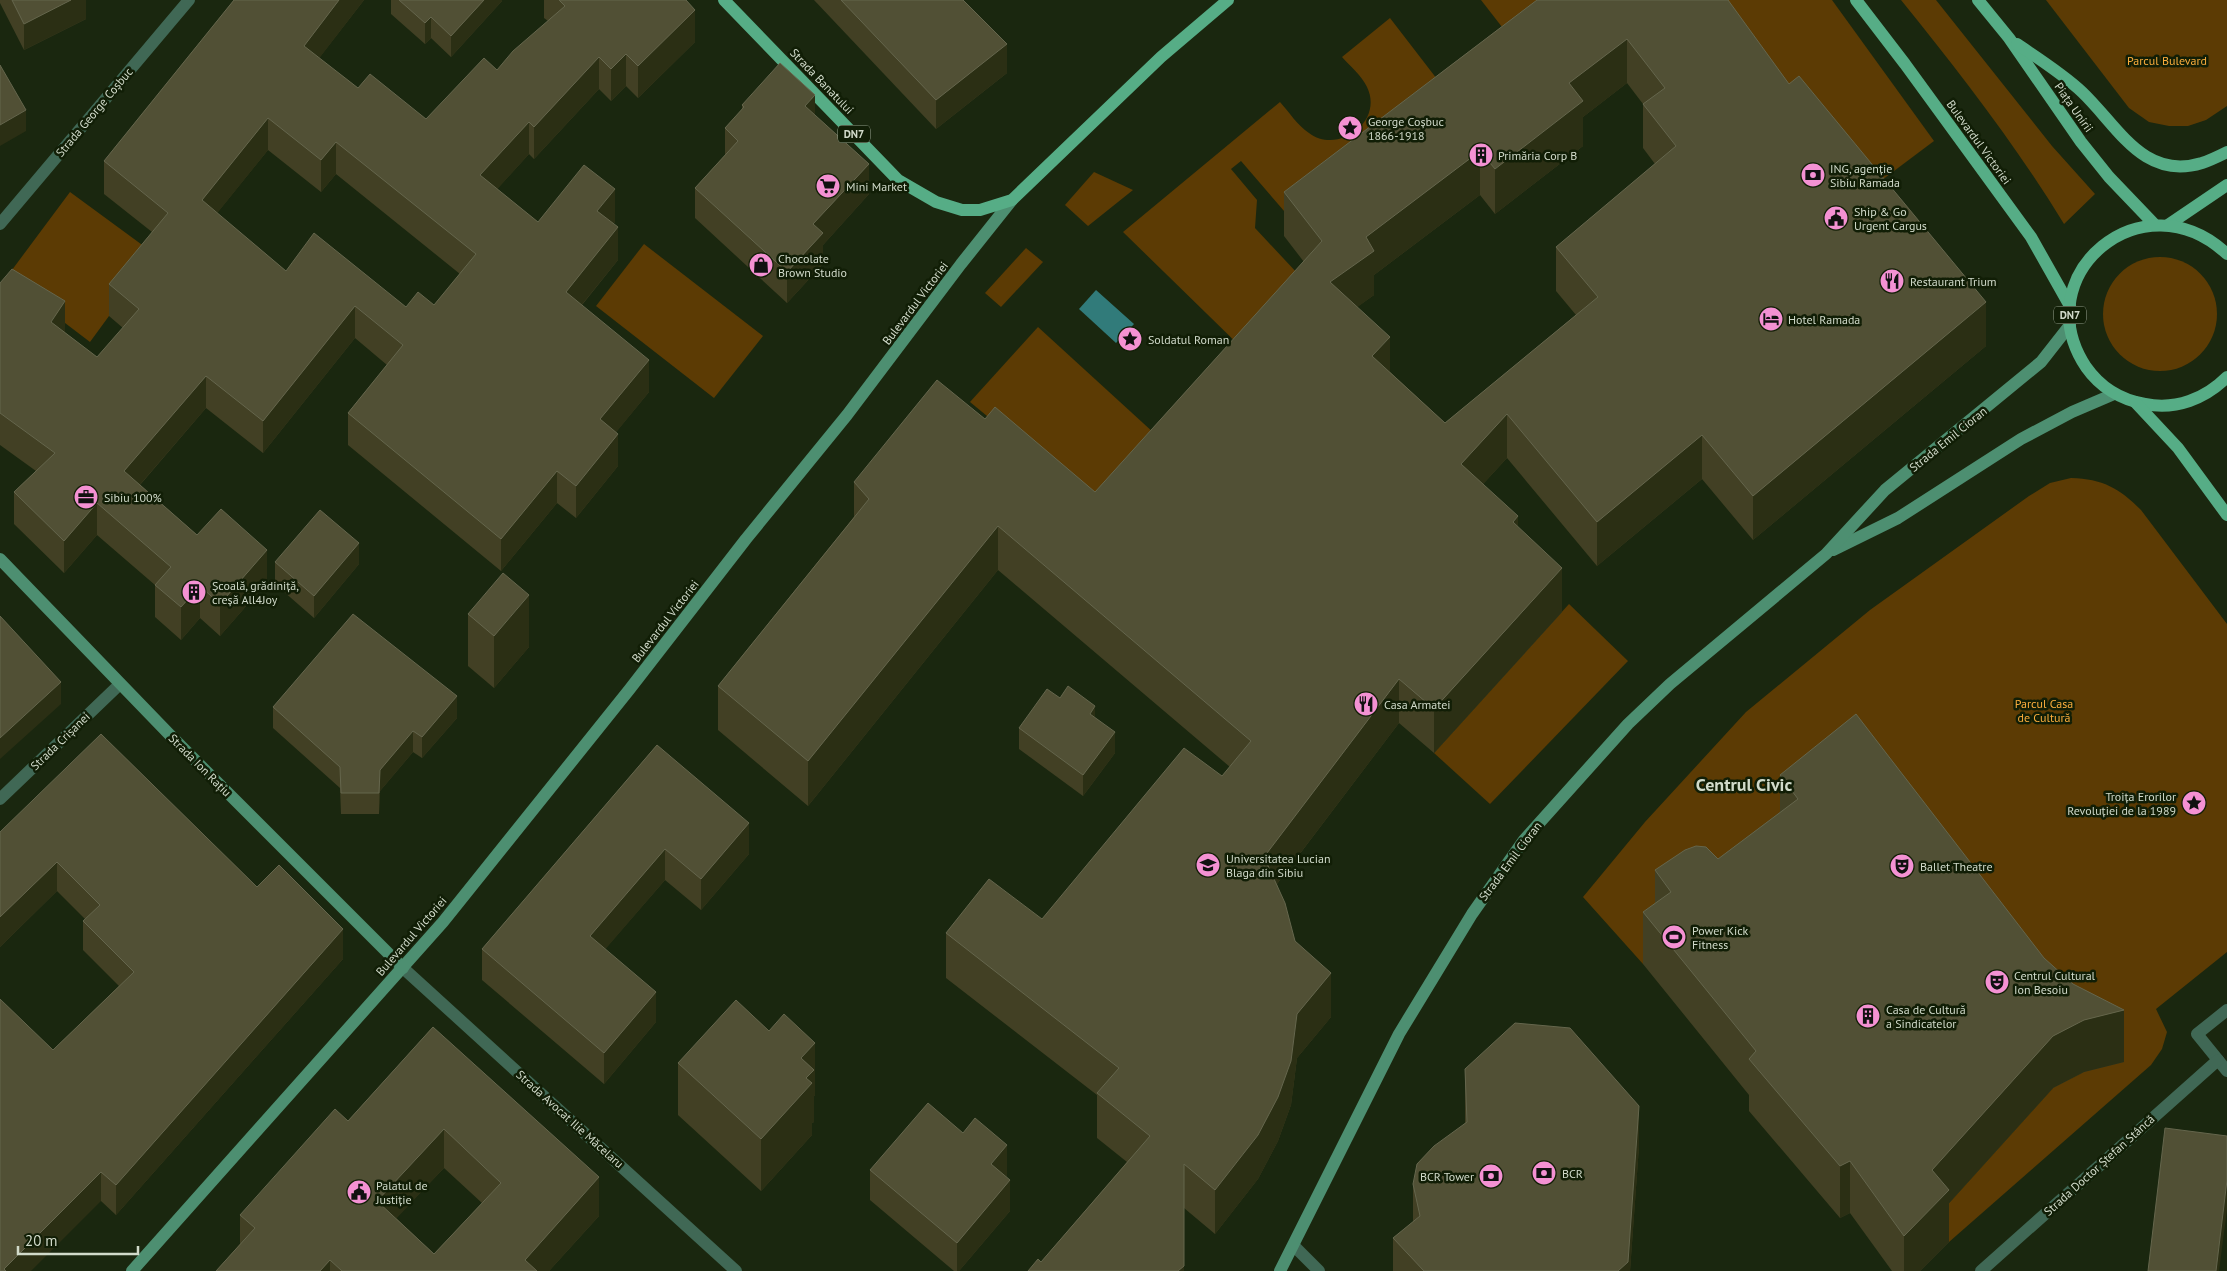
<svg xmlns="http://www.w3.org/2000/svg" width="2227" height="1271" font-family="'PT Sans',sans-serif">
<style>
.green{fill:#5c3b04}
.water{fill:#317b7a}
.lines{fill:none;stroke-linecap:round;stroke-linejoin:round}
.street{stroke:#406855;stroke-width:12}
.secondary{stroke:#4d8f71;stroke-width:12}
.primary{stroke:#56ad86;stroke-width:12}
.wall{fill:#424024;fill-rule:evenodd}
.shaded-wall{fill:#2b2f14}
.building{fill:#515035;stroke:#65664d;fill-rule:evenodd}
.labels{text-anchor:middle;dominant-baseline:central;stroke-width:5;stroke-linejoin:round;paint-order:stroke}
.shield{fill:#111e06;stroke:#97a28f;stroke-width:1}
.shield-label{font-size:11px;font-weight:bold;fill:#d1daca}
.park-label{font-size:12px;fill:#fbad3d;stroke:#111e06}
.street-label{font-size:12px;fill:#d1daca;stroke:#111e06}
.poi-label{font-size:12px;fill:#d1daca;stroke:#111e06;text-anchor:start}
.district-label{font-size:18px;font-weight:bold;fill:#d1daca;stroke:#111e06}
</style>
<rect width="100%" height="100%" fill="#1a270f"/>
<g class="green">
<path d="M1481,0H1595L1523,54Z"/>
<path d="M1697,0H1832L1934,141L1866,192Z"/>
<path d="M1901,0H1936L2052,146L2095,194L2064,224C2016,145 1959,72 1901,0Z"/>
<path d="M2046,0H2227V106L2206,120L2188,126H2169L2149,122L2129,108Z"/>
<path d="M1390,18L1457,105L1297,226L1241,161L1231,169L1257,200L1255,228L1313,290L1248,354L1123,232L1280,102C1289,112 1298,126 1309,133C1338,155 1384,122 1367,87C1362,76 1350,66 1342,57Z"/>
<path d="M1094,172L1133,190L1088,226L1065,205Z"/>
<path d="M70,192L190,280L109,316L90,342L6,278Z"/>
<path d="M644,244L763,336L714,398L596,306Z"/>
<path d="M1026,248L1043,262L1001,307L985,293Z"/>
<circle cx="2160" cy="314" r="57"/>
<path d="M1038,327L1166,444L1302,676L970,402Z"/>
<path d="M2071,478C2103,479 2119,488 2141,510L2227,624V952L2156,1009L2167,1032L2162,1049L2151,1065L1949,1242L1932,1222L2053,1088L1643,964L1583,897L1645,822L1746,712L1870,610L2029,496L2050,483Z"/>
<path d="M1569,604L1628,661L1490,804L1434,753Z"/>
</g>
<path class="water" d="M1096,290L1134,324L1116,343L1079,309Z"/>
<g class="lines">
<g class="street">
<path d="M0,224L189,0"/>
<path d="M0,799L120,684"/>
<path d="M403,968L736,1271"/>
<path d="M2227,1010L2197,1034L2227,1071"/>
<path d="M1294,1246L1319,1271"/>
<path d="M1981,1271L2218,1060"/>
</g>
<g class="secondary">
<path d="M1833,550L1898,518L2021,439L2072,412L2114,394"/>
<path d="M0,559L169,734L403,968"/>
<path d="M132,1271L443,922L629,690L746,539L847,415L961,264L1012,200"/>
<path d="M1280,1271L1399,1034L1472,914L1524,840L1628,724L1670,684L1826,554L1885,490L2041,362L2070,325"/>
</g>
<g class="primary">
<path d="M724,0L898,180L936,202L962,210H980L1012,200L1161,57L1228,0"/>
<path d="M1856,0L1905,64L2031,237L2070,306"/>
<path d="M1978,0L2009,38L2081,142L2109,177L2154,224"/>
<path d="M2017,44C2039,59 2063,74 2082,92C2118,126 2143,181 2202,163C2211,160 2219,156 2227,152"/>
<path d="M2168,225L2227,185"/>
<path d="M2227,254C2143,175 2025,275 2086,367C2100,387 2121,400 2145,404C2176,410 2205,399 2227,377"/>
<path d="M2135,402L2178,448L2227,515"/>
</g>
</g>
<g class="wall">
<path d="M0,0H86V19L24,50L0,3Z"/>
<path d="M234,0H364L319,58L358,88L426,119L497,70L548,21L544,18V0H686L695,42L638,98L626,86L611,101L599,89L534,159L529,154L497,189L538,222H615L613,224L618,260L582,305L649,392L616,432L618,466L576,518L557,503L501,571L348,445V413L387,365L355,338L263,453L206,408L140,485L197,535L267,582L220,636L200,618L181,640L155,617V585L97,535L64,573L14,524V492L36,471L0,445V283L97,357L123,328L109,316V284L152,232L104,194V161ZM268,150L321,192L336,174L460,274L434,305L406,307L286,271L217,213Z"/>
<path d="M391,0H502V1L451,57L431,38L425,44L391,14Z"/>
<path d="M814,0H963L1007,73L936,129Z"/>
<path d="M1537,0L1789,84L1986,346L1753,540L1702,479L1597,566L1507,458L1483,484L1518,527L1562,612L1434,753L1399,723L1277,884L1295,941L1331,1017L1297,1058L1291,1105L1278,1141L1258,1179L1215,1234L1184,1208V1271L1041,1262L1127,1162L1097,1138V1095L946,978V933L1042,919L1222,776L1230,767L998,570L808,806L718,730V686L854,517V482L985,419L1095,492L1304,262L1284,236V192ZM1627,83L1643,104V148L1655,164L1556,247V291L1576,315L1445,423L1390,372L1357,307L1374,295V275L1480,195L1495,214L1583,146V117Z"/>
<path d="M742,105L815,115L869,194L823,245V264L787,303L695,218V188L725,155V128L742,110Z"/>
<path d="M275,562L359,564L314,618L275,584Z"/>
<path d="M468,614L529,647L494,688L468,666Z"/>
<path d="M1060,698L1095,718L1115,753L1083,796L1019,749V728Z"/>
<path d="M273,707L457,718L422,758L413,752L380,791L379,814H341L340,788L273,728Z"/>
<path d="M657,745L749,854L701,910L665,880L605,949L656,1022L604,1084L482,980V949Z"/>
<path d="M1780,775L2124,1062L2084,1072L2053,1088L1949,1203V1242L1920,1271H1892L1850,1213L1840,1218L1749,1111V1095L1643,964V912L1655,903V870L1718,859L1780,812Z"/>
<path d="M0,832L343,959L116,1215L101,1201L53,1050L119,986L83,950V921L85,919L57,891L0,947Z"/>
<path d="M433,1027L599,1216L549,1271H216L240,1244V1215L348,1121ZM444,1168L482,1203L434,1254L396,1218Z"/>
<path d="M678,1063L815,1095L814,1096V1122L812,1123V1135L761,1191L678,1115Z"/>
<path d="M1465,1069L1639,1146L1630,1271H1393V1238L1413,1222V1184L1465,1123Z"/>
<path d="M870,1170L1007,1176L1006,1177L1010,1211L959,1271H954L870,1200Z"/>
</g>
<g class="shaded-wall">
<path d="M71,0H86V19L24,50V24Z"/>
<path d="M339,0H364L304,78V46Z"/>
<path d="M484,0H502V1L451,57V36Z"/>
<path d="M695,10V42L638,98V66Z"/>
<path d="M431,17V38L425,44V23Z"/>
<path d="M1627,39V83L1583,117V146L1495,214V169L1569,83Z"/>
<path d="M1007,44V73L936,129V100Z"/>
<path d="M626,54V86L611,101V69Z"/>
<path d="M599,57V89L534,159V127Z"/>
<path d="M815,95V126L805,106Z"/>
<path d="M26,110V131L0,146V125Z"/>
<path d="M268,118V150L202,232V200Z"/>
<path d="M529,122V154L480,208V175Z"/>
<path d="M336,142V174L321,192V160Z"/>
<path d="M1480,151V195L1374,275V295L1330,327V282L1366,237Z"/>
<path d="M869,164V194L823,245V264L787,303V272L813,224Z"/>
<path d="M615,189V222L597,244V211Z"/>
<path d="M618,227V260L566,324V292Z"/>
<path d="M65,301V334L51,322Z"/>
<path d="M1986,302V346L1753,540V496Z"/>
<path d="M355,306V338L263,453V421Z"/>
<path d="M1390,337V381L1372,356Z"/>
<path d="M649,360V392L600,452V419Z"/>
<path d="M206,376V408L124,503V471Z"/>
<path d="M1507,414V458L1461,508V464Z"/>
<path d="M618,434V466L576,518V486Z"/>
<path d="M1702,435V479L1597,566V522Z"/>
<path d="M557,471V503L501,571V539Z"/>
<path d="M97,503V535L64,573V541Z"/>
<path d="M1518,516V560L1513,522Z"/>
<path d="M998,526V570L808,806V761Z"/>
<path d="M359,543V564L314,618V596Z"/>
<path d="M267,550V582L220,636V604Z"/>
<path d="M1562,568V612L1434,753V709Z"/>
<path d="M200,586V618L181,640V607Z"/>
<path d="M529,595V647L494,688V636Z"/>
<path d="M1399,679V723L1264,901V857Z"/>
<path d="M61,682V704L0,759V738Z"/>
<path d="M457,696V718L422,758V737Z"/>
<path d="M1095,706V727L1090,714Z"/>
<path d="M413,731V752L380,791L379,814L380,770Z"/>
<path d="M1115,732V753L1083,796V775Z"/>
<path d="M749,823V854L701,910V879Z"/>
<path d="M665,849V880L590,967V936Z"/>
<path d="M57,862V891L0,947V917Z"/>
<path d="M343,929V959L116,1215V1185Z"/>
<path d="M1331,973V1017L1297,1058L1291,1105L1278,1141L1258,1179L1215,1234V1190L1297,1014Z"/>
<path d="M656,992V1022L604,1084V1053Z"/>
<path d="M2124,1010V1062L2084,1072L2053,1088L1949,1203V1242L1920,1271H1904V1236L1932,1170L2053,1036L2084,1020Z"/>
<path d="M815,1043V1095L814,1096V1122L812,1123V1135L761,1191V1139L801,1058Z"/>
<path d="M1639,1106V1146L1630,1271H1618Z"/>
<path d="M444,1129V1168L377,1239V1201Z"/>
<path d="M1007,1145V1176L991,1195V1164Z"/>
<path d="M1850,1161V1213L1840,1218V1166Z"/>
<path d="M101,1172V1201L31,1271H4V1269Z"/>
<path d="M599,1177V1216L549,1271H525V1260Z"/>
<path d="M1010,1180V1211L959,1271H957V1243Z"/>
<path d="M2227,1180V1210L2219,1271H2216Z"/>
<path d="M330,1260V1271H320Z"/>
<path d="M1184,1266V1271H1178Z"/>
</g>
<g class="building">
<path d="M12,0H71L24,24Z"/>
<path d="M234,0H339L304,46L358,88L370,74L426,119L484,58L497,70L513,51L565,6L559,0H686L695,10L638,66L626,54L611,69L599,57L534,127L529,122L480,175L538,222L584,165L615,189L597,211L618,227L566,292L649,360L600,419L618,434L576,486L557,471L501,539L348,413L403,345L355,306L263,421L206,376L124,471L197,535L221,509L267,550L220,604L200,586L181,607L155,585L171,567L97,503L64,541L14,492L55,453L0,413V283L12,269L65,301L51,322L97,357L139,309L109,284L168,213L104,161ZM268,118L321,160L336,142L476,254L434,305L418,292L406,307L314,233L286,271L202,200Z"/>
<path d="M399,0H484L451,36L431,17L425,23Z"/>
<path d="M841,0H963L1007,44L936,100Z"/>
<path d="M1537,0H1728L1789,84L1799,76L1986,302L1753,496L1702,435L1597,522L1507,414L1461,464L1518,516L1513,522L1562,568L1434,709L1399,679L1264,857L1285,903L1295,941L1331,973L1297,1014L1291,1061L1278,1097L1258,1135L1215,1190L1184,1164V1266L1178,1271H1028L1038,1259L1041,1262L1150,1136L1097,1093L1119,1068L946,933L989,879L1042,919L1184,748L1222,776L1251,741L998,526L808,761L718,686L869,499L854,482L937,380L985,419L995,407L1095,492L1322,241L1284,192ZM1627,39L1665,88L1643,104L1676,146L1556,247L1598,297L1445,423L1372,356L1390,337L1330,282L1374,251L1366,237L1480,151L1495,169L1583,101L1569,83Z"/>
<path d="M780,63L815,95L805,106L869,164L813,224L823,233L787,272L695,188L738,141L725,128L744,107L742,105Z"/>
<path d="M0,65L26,110L0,125Z"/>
<path d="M320,510L359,543L314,596L275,562Z"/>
<path d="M503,573L529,595L494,636L468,614Z"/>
<path d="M353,614L457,696L422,737L413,731L380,770L379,793H341L340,767L273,707Z"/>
<path d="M0,616L61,682L0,738Z"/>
<path d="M1068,686L1095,706L1090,714L1115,732L1083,775L1019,728L1047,689L1060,698Z"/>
<path d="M1856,714L2044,958L2073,984L2124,1010L2084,1020L2053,1036L1932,1170L1949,1190L1904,1236L1850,1161L1840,1166L1749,1059L1756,1051L1643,912L1671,892L1655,870L1685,850L1696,846L1706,847L1718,859L1798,799L1780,775Z"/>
<path d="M101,734L257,887L279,865L343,929L116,1185L101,1172L4,1269L6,1271H0V999L53,1050L134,972L83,921L100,905L57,862L0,917V832Z"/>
<path d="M657,745L749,823L701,879L665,849L590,936L656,992L604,1053L482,949Z"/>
<path d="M736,1000L769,1031L784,1014L815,1043L801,1058L814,1070L806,1078L812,1083L761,1139L678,1063Z"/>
<path d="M1515,1023L1570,1028L1639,1106L1628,1262L1618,1271H1424L1393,1238L1420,1216L1413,1184L1417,1164L1434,1146L1467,1122L1465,1069Z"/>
<path d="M433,1027L599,1177L525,1260L537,1271H342L330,1260L320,1271H216L255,1228L240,1215L335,1109L348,1121ZM444,1129L501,1183L434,1254L377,1201Z"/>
<path d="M928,1103L963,1133L975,1118L1007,1145L991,1164L1010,1180L957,1243L870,1170Z"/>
<path d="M2165,1128L2227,1136V1180L2216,1271H2148Z"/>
</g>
<defs>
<symbol id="sight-disc" viewBox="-11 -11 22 22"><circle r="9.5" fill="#f491d3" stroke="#111e06"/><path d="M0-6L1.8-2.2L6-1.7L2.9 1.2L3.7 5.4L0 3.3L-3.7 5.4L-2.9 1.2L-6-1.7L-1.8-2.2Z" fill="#111"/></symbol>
<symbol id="building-disc" viewBox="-11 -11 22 22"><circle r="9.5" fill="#f491d3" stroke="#111e06"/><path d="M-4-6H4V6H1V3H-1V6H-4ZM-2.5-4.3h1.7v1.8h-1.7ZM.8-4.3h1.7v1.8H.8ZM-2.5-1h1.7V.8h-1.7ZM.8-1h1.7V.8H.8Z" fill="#111"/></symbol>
<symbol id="bank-disc" viewBox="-11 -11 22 22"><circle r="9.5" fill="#f491d3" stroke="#111e06"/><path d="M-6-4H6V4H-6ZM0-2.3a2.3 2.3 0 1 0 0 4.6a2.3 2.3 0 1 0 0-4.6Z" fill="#111"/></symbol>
<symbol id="supermarket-disc" viewBox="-11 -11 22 22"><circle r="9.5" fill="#f491d3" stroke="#111e06"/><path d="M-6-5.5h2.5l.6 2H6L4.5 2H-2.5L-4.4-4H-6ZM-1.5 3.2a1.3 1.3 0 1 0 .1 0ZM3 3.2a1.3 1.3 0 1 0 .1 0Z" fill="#111"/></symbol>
<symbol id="civic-disc" viewBox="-11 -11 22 22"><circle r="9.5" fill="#f491d3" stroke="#111e06"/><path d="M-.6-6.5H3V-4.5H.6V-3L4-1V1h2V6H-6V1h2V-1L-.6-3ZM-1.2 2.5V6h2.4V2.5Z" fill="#111"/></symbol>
<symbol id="shop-disc" viewBox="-11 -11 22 22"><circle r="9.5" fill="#f491d3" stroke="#111e06"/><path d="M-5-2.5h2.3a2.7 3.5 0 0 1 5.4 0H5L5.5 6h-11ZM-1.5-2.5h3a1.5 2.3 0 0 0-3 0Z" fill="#111"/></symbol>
<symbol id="restaurant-disc" viewBox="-11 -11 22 22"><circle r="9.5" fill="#f491d3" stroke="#111e06"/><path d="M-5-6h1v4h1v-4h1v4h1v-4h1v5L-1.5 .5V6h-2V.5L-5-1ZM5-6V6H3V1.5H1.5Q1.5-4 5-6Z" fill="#111"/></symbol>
<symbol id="hotel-disc" viewBox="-11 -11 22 22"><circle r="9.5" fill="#f491d3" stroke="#111e06"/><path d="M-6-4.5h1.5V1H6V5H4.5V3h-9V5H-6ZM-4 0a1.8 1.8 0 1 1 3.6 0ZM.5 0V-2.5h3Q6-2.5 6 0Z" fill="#111"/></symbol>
<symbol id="office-disc" viewBox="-11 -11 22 22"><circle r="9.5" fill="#f491d3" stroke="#111e06"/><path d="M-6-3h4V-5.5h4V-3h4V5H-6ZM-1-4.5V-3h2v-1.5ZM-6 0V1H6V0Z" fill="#111"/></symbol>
<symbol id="university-disc" viewBox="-11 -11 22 22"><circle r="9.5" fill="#f491d3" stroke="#111e06"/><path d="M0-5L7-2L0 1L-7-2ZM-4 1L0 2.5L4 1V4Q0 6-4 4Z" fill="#111"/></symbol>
<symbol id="theatre-disc" viewBox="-11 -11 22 22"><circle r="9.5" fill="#f491d3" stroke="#111e06"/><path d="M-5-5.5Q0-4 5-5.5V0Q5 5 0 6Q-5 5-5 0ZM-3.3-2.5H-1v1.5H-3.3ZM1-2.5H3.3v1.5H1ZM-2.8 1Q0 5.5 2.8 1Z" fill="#111"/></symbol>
<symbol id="stadium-disc" viewBox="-11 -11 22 22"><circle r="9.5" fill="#f491d3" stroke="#111e06"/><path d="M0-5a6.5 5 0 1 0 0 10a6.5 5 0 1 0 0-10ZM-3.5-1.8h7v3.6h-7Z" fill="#111"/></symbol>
</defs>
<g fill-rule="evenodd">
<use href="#sight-disc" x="1336" y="114" width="28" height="28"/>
<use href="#building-disc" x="1467" y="141" width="28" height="28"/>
<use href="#bank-disc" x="1799" y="161" width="28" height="28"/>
<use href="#supermarket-disc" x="814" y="172" width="28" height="28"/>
<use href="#civic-disc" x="1822" y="204" width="28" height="28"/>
<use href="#shop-disc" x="747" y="251" width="28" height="28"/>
<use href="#restaurant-disc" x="1878" y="267" width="28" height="28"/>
<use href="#hotel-disc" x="1757" y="305" width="28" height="28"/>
<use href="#sight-disc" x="1116" y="325" width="28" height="28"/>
<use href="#office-disc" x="72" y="483" width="28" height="28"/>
<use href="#building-disc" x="180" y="578" width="28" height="28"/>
<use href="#restaurant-disc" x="1352" y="690" width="28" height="28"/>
<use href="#sight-disc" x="2180" y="789" width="28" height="28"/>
<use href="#university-disc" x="1194" y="851" width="28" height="28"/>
<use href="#theatre-disc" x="1888" y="852" width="28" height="28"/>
<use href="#stadium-disc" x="1660" y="923" width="28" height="28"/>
<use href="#theatre-disc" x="1983" y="968" width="28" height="28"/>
<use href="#building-disc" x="1854" y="1002" width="28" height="28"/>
<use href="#bank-disc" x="1530" y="1159" width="28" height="28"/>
<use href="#bank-disc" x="1477" y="1162" width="28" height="28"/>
<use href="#civic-disc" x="345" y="1178" width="28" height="28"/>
</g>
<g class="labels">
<g class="shield">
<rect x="838" y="125.5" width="32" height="17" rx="4"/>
<rect x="2054" y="306.5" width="32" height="17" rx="4"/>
</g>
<g class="shield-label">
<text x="854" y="134">DN7</text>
<text x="2070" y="315">DN7</text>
</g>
<g class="park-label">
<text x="2167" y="60">Parcul Bulevard</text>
<text x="2044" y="703">Parcul Casa<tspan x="2044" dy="14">de Cultură</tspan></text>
</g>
<g class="street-label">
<text transform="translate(822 81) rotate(46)">Strada Banatului</text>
<text transform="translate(2074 107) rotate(55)">Piața Unirii</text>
<text transform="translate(94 112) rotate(-50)">Strada George Coșbuc</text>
<text transform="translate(1979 142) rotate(54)">Bulevardul Victoriei</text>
<text transform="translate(915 303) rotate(-53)">Bulevardul Victoriei</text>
<text transform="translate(1948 439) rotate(-39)">Strada Emil Cioran</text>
<text transform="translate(665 621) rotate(-52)">Bulevardul Victoriei</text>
<text transform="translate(60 741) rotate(-44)">Strada Crișanei</text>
<text transform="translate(200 765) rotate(45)">Strada Ion Rațiu</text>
<text transform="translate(1510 861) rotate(-53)">Strada Emil Cioran</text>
<text transform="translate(411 936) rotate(-49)">Bulevardul Victoriei</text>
<text transform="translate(570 1119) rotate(42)">Strada Avocat Ilie Măcelaru</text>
<text transform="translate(2099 1165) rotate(-42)">Strada Doctor Ștefan Stâncă</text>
</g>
<g class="poi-label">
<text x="1368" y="121">George Coșbuc<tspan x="1368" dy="14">1866-1918</tspan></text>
<text x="1498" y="155">Primăria Corp B</text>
<text x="1830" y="168">ING, agenție<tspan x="1830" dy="14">Sibiu Ramada</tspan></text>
<text x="846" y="186">Mini Market</text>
<text x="1854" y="211">Ship &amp; Go<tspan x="1854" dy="14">Urgent Cargus</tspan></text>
<text x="778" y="258">Chocolate<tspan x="778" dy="14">Brown Studio</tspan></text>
<text x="1910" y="281">Restaurant Trium</text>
<text x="1788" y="319">Hotel Ramada</text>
<text x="1148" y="339">Soldatul Roman</text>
<text x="104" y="497">Sibiu 100%</text>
<text x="212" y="585">Școală, grădiniță,<tspan x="212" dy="14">creșă All4Joy</tspan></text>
<text x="1384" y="704">Casa Armatei</text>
<text x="2176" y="796" text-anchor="end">Troița Erorilor<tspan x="2176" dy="14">Revoluției de la 1989</tspan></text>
<text x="1226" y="858">Universitatea Lucian<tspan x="1226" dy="14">Blaga din Sibiu</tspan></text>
<text x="1920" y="866">Ballet Theatre</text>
<text x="1692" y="930">Power Kick<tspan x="1692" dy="14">Fitness</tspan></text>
<text x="2014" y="975">Centrul Cultural<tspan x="2014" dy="14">Ion Besoiu</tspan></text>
<text x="1886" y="1009">Casa de Cultură<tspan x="1886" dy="14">a Sindicatelor</tspan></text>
<text x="1562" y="1173">BCR</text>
<text x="1474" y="1176" text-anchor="end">BCR Tower</text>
<text x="376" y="1185">Palatul de<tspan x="376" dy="14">Justiție</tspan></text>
</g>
<g class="district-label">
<text x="1744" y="784">Centrul Civic</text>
</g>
</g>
<path d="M18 1246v8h120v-8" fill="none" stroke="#d1daca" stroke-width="2.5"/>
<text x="25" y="1246" font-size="15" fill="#d1daca" stroke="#111e06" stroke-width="4" paint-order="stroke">20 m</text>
</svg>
